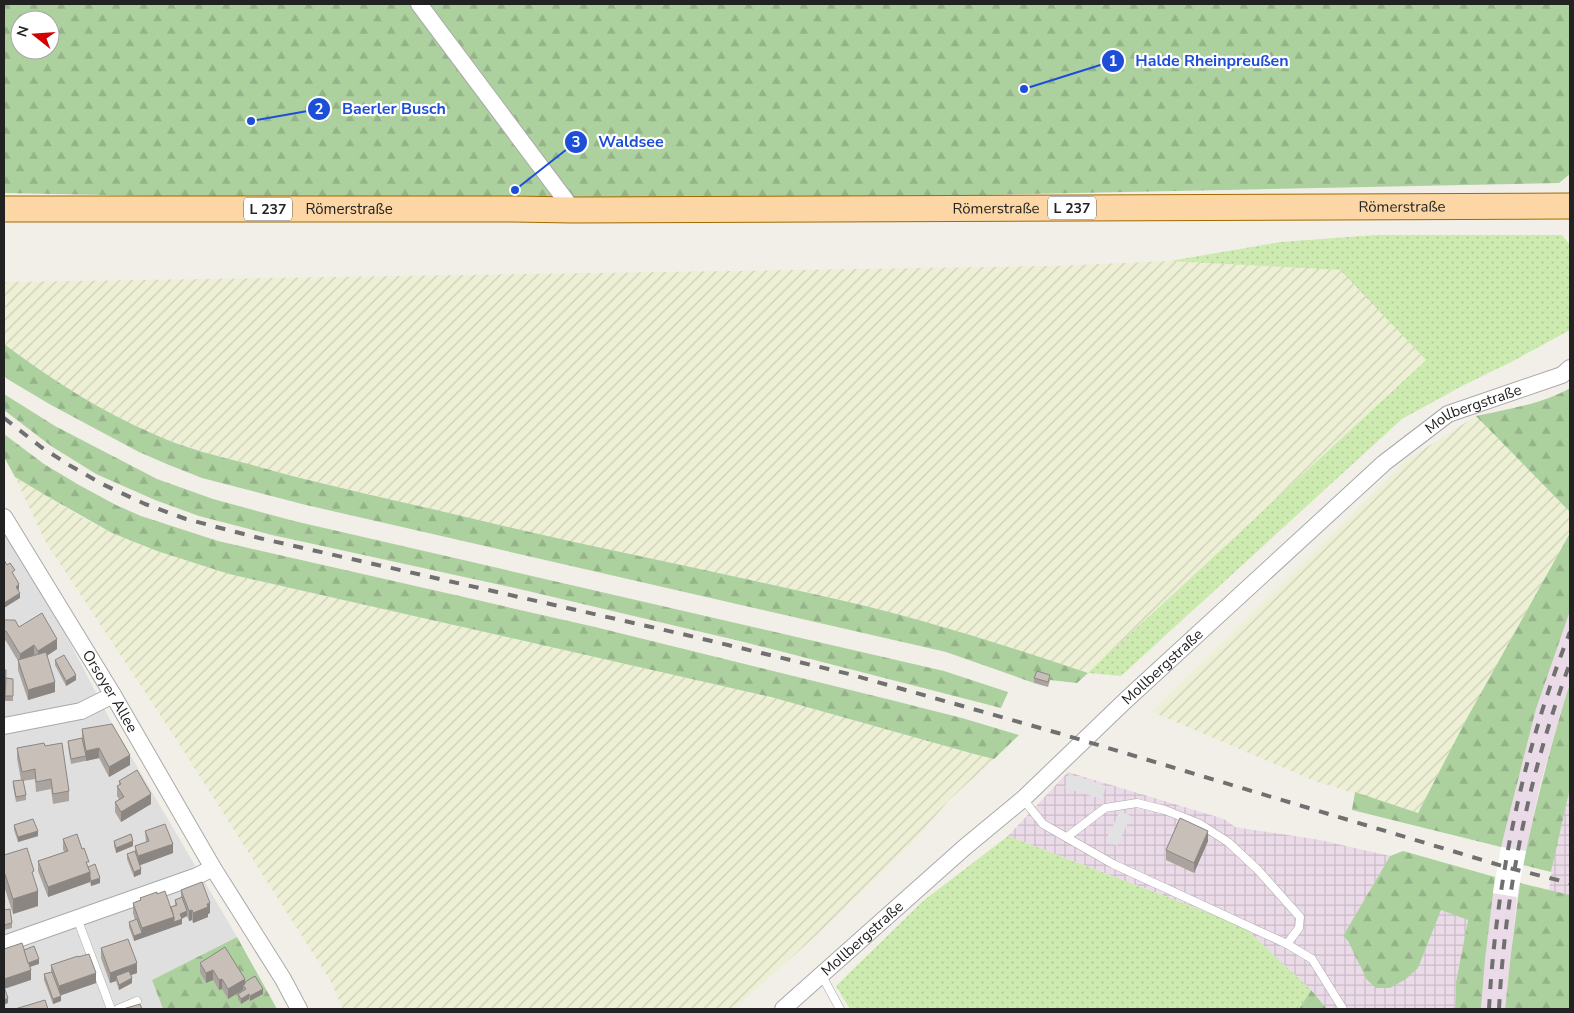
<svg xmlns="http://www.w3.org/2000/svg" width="1574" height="1013" font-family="'Nunito Sans',sans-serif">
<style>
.residential{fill:#e0dfdf}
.industrial{fill:url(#industrial-grid)}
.railway{fill:#ebdbe8}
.farmland{fill:url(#farmland-furrows)}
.grass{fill:url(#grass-dots)}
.forest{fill:url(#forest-firs);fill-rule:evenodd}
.parking{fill:#e2e2e2}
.pier{fill:#fff}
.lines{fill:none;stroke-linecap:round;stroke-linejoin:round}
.service-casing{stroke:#a9a9a9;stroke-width:9}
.minor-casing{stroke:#a9a9a9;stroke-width:18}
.primary-casing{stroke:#a06b00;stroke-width:27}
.service{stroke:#fff;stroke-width:8}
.minor{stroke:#fff;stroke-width:16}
.primary{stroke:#fcd6a4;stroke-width:25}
.rail{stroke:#707070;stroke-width:4;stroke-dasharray:10 10;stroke-linecap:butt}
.wall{fill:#aba49e}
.shaded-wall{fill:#8b8681}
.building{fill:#c7bfb8;stroke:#8b8681}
.labels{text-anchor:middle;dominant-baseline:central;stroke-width:4.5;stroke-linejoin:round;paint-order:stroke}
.shield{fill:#fff;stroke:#646464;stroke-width:1}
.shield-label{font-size:14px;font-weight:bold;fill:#222}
.street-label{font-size:15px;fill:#222;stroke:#fff}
.leader{fill:none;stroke:#1d4ed8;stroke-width:2}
.callout-dot{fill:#1d4ed8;stroke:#fff;stroke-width:2}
.mark-label{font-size:15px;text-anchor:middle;font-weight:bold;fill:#fff}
.callout-label{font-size:16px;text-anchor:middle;font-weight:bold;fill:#1d4ed8;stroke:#fff;stroke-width:4.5;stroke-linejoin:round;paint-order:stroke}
</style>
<defs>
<pattern id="industrial-grid" width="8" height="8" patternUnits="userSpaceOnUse" patternTransform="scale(1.25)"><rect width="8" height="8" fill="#ebdbe8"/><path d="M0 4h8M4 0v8" fill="none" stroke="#c9bcc7"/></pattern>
<pattern id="farmland-furrows" width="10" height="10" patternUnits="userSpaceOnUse" patternTransform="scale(1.25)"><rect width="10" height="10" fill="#eef0d5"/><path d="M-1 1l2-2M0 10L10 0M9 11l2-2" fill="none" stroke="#ccceb7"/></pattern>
<pattern id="grass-dots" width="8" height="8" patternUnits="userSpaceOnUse" patternTransform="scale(1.25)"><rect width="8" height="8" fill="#cdebb0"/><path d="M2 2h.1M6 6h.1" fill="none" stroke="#b0c997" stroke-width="1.8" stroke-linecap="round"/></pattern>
<pattern id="forest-firs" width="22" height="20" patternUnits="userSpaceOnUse" patternTransform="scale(1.25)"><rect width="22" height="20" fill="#add19e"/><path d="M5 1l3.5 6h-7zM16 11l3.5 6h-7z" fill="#95b388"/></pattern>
</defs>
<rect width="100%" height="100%" fill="#f2efe9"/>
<path class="residential" d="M4,517L115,729L237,937L152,980L163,1009H4Z"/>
<g class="industrial">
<path d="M1068,772L1224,819L1235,827L1320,840L1390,856L1343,936L1348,941L1418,968L1441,909L1468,920L1456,982L1455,1009H1327L1311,990L1243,926L1008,836Z"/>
<path d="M1570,788V895L1549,891L1553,861Z"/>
</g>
<g class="railway">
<path d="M1570,611V683L1559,718L1540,785L1526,851L1501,847L1536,709Z"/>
<path d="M1493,893L1517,897L1505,1009H1481L1485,960Z"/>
</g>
<g class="farmland">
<path d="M1170,261L1341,270L1426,360L1088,673L960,632L877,609L819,595L503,527L274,471L207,453L157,436L109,413L50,378L4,344V282L1052,266Z"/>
<path d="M1476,416L1570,512V533L1467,718L1418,813L1315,781L1152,712L1405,461Z"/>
<path d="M15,477L83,518L112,533L157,551L229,574L771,697L974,754L994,759L948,801L918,837L821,931L734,1009H343L330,980L174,736L45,541Z"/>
</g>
<g class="grass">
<path d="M1376,235H1562L1570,245V330L1515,360L1462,386L1402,419L1121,676L1088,673L1426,360L1340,270L1170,261L1280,242Z"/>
<path d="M1008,836L1243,926L1311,990L1299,1009H850L836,986L923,901Z"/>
</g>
<g class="forest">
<path d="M4,4H1570V174L1559,183L553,204L4,193ZM20,20H50V50H20Z"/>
<path d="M4,344C52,380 100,411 156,435C185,448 217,456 249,464C315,483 382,497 449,513C571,543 695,567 818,595C910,615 999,643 1088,673L1077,683L1050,680L1037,676L1034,683L946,652L306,505L202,478L169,465L139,452L51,405L9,380L4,376Z"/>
<path d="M1570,388V512L1476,416C1507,409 1543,404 1570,388Z"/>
<path d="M4,394L55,426L157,479L213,499L294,521L944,671L1008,692L1001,708L744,642L515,588L272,535L199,516L155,500L96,474L51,446L4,410Z"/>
<path d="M4,434L44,464L79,485L116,505L141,516L218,541L595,627L887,699L962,718L1019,735L994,759L974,754L771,697L229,574L157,551L112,533L45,495L15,477L4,457Z"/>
<path d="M1570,533V611L1536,709L1501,847L1352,810L1355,792L1418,813L1467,718Z"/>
<path d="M1570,683V788L1551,872L1523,865C1536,803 1551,743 1570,683Z"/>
<path d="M1403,851L1495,877L1485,960L1481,1009H1455L1456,982L1468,920L1441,910L1418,968L1406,979L1390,988H1376L1367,980L1348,941L1343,936L1390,856Z"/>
<path d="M1520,883L1570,895V1009H1505L1511,953Z"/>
<path d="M237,937L277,1009H163L152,980Z"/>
<path d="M1311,990L1327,1009H1299Z"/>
</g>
<g class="parking">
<path d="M1069,774L1106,786L1102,799L1065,788Z"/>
<path d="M1120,811L1131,816L1117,846L1106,840Z"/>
</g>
<path class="pier" d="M1501,847L1526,851L1517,897L1493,893Z"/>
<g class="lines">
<defs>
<g id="service">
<path d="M1023,799L1043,824L1113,864L1287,944L1312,959L1343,1009"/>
<path d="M1067,837L1105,808L1137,803L1165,810L1200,824L1228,842L1258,870L1300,917L1299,928L1287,944"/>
<path d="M77,918L111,1009"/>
<path d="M821,974L840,1009"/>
<path d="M118,1009L137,1001"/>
</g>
<g id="minor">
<path d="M419,4L573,210"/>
<path id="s1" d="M4,517L113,695L213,868L283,979L299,1009"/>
<path d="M4,726L81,711L113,695"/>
<path d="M4,944L197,876L213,868"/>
<path id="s2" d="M783,1009L965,847L1023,799L1126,700L1384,463L1448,414L1562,375L1570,368"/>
</g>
<g id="primary">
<path id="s3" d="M4,209H512L573,210L1570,206"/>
</g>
</defs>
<use href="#service" class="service-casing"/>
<use href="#minor" class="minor-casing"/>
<use href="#primary" class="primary-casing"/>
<use href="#service" class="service"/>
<use href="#minor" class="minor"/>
<use href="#primary" class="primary"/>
<g class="rail">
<path d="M4,418L41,447L69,465L102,484L145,504L186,519L259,538L682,634L849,674L1058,733L1509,868L1570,883"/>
<path d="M1489,1009C1496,882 1523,750 1570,632"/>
<path d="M1499,1009C1505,892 1529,773 1570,663"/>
</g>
</g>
<g class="wall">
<path d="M4,620L19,627L57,649L47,656L55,692L28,700L18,670V661L6,641L4,640Z"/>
<path d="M55,660L76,680L66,686L55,665Z"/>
<path d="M4,670L6,678L13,679V701H5V698V709H4Z"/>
<path d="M1034,678L1050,680L1048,687L1034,683Z"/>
<path d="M82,729L130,765L109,777L99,758L71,764L68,746V741L82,738Z"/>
<path d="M45,746L69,791V801L53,804L51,789L36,792L35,779L23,781L26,795V800L16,802L13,786V781L21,780L17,758V748Z"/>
<path d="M119,781L151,804L121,822L115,812V802L119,799L117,796V786L119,785Z"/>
<path d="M14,825L38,836L18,842L14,830Z"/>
<path d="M145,831L173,853L140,865L141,874L134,877L127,859V854L135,851V846L146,842Z"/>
<path d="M63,839L89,867L100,883L91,886L90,882L48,897L38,871V861L64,852L63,849Z"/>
<path d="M114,841L133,846L116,853L114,846Z"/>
<path d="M1208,841L1194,873L1166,860V850Z"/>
<path d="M4,855L34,880L38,906L13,914L5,889Z"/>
<path d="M181,890L210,913L208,914V917L193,923L192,920L189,921L187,916L182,919V924L134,941L129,927V922L135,920L133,913V903L140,900V898L157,894L171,907L175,905V900L181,898Z"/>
<path d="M4,910L12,923V928L4,930Z"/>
<path d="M101,948L137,973L131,975L132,983L119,990L116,981L110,983L101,958Z"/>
<path d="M200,963L245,982L263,994L250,1001L249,999L241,1004L238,999V994L243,991V990L228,999L222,989L219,990L213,980L206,983L200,973Z"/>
<path d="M51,965L96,983L60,995L61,1001L53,1004L44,980V974L51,972Z"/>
</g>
<g class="shaded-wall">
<path d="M19,584V589L16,592V587Z"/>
<path d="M20,593V598L4,608V603Z"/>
<path d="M57,639V649L38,661V651Z"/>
<path d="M34,645V655L20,664V654Z"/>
<path d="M76,675V680L66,686V681Z"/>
<path d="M55,682V692L28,700V690Z"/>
<path d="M99,748V758L86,761V751Z"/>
<path d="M130,755V765L109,777V767Z"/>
<path d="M151,794V804L121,822V812Z"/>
<path d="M38,831V836L18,842V837Z"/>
<path d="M1208,831V841L1194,873V863Z"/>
<path d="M133,841V846L116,853V848Z"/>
<path d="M173,844V853L138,866V856Z"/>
<path d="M141,869V874L134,877V872Z"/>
<path d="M90,872V882L48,897V887Z"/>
<path d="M5,874V889H4V875Z"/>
<path d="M100,878V883L91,886V881Z"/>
<path d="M38,891V906L13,914V899Z"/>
<path d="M210,903V913L208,914V917L193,923V913Z"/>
<path d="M192,910V920L189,921V911Z"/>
<path d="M187,911V916L180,919V914Z"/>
<path d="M174,917L182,919V924L134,941V936L142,933V928Z"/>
<path d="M39,959V964L27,968V963Z"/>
<path d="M137,963V973L117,980L116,976V981L110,983V973Z"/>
<path d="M31,970V980L4,989V979Z"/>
<path d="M213,970V980L206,983V973Z"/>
<path d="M96,973V983L59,996V986Z"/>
<path d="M132,978V983L119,990V985Z"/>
<path d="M222,979V989L219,990V980Z"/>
<path d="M245,979V989L243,985V990L228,999V989Z"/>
<path d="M263,989V994L250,1001V996Z"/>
<path d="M249,994V999L241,1004V999Z"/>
<path d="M61,996V1001L53,1004V999Z"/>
<path d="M8,998V1003L4,1005V1000Z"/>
</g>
<g class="building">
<path d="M4,560L7,565L10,563L15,570L12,572L19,584L16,587L20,593L4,603Z"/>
<path d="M42,613L57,639L38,651L34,645L20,654L6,631H4V620H15L19,627Z"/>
<path d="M46,652L55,682L28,690L18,660Z"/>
<path d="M64,655L76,675L66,681L55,660Z"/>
<path d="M4,670H6L5,699H4Z"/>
<path d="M1037,671L1050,675L1048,682L1034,678Z"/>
<path d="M6,678L13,679V696H5Z"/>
<path d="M112,724L130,755L109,767L99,748L86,751L82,729Z"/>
<path d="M82,738L86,756L71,759L68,741Z"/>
<path d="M44,743L45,746L62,743L69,791L53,794L51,779L36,782L35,769L22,772L17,748Z"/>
<path d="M137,770L151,794L121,812L115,802L124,797L117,786L121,784L119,781Z"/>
<path d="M23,780L26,795L16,797L13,781Z"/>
<path d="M1180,818L1208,831L1194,863L1166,850Z"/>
<path d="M33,819L38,831L18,837L14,825Z"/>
<path d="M165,824L173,844L138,856L135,846L149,841L145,831Z"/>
<path d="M77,834L82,849L84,848L89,862H86L90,872L48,887L38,861L68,851L63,839Z"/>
<path d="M131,834L133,841L116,848L114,841Z"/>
<path d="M27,848L34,871L32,872L38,891L13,899L5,874L4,875V855Z"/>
<path d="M135,851L141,869L134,872L127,854Z"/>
<path d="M95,864L100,878L91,881L90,877V872L88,867Z"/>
<path d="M202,882L210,903L207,904L208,907L193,913L192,910L189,911L181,890Z"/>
<path d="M165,891L174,917L142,928L133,903L141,900L140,898L157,892V894Z"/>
<path d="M182,897L187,911L180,914L182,919L174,922V917L171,907L177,905L175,900Z"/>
<path d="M10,909L12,923L4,925V910Z"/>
<path d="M137,919L142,933L134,936L129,922Z"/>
<path d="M128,939L137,963L110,973L101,948Z"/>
<path d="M22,943L31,970L4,979V949Z"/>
<path d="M34,946L39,959L28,963L24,950Z"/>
<path d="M225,947L245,979L228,989L222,979L219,980L213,970L206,973L200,963Z"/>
<path d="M89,954L96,973L59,986L51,965L78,956V957Z"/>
<path d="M129,971L132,978L119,985L116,976Z"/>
<path d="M52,972L61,996L53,999L44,974Z"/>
<path d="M255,976L263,989L250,996L249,994L241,999L238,994L246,989L243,985L245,984V982Z"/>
<path d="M4,987L8,998L4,1000Z"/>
<path d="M45,1000L48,1009H15Z"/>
<path d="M140,1004L142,1009H123Z"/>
</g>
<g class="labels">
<g class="shield">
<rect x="1048" y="196.5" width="48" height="23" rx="4"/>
<rect x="244" y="197.5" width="48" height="23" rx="4"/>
</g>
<g class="shield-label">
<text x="1072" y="208">L 237</text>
<text x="268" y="209">L 237</text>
</g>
<g class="street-label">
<text stroke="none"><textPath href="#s3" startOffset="1398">Römerstraße</textPath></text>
<text stroke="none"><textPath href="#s3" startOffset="992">Römerstraße</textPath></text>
<text stroke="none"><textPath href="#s3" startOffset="345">Römerstraße</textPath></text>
<text stroke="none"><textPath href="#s2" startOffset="918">Mollbergstraße</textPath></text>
<text stroke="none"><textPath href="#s2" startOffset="511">Mollbergstraße</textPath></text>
<text stroke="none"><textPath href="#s1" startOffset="204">Orsoyer Allee</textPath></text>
<text stroke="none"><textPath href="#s2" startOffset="106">Mollbergstraße</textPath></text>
</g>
</g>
<path class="leader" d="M1024 89L1113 61M251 121L319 109M515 190L576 142"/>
<g class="callout-dot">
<circle cx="1024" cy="89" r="5"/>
<circle cx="251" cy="121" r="5"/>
<circle cx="515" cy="190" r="5"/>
<circle cx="1113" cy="61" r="12"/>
<circle cx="319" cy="109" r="12"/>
<circle cx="576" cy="142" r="12"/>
</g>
<g class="mark-label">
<text x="1113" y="66">1</text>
<text x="319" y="114">2</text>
<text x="576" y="147">3</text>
</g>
<g class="callout-label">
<text x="1212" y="66">Halde Rheinpreußen</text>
<text x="394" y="114">Baerler Busch</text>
<text x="631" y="147">Waldsee</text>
</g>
<rect width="1574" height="1013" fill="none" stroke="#222222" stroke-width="10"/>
<g transform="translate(35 35) rotate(287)"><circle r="24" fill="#ffffff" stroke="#a7a7a7"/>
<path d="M0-4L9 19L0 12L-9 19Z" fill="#d40000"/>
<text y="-8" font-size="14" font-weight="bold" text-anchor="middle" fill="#222222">N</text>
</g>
</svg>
